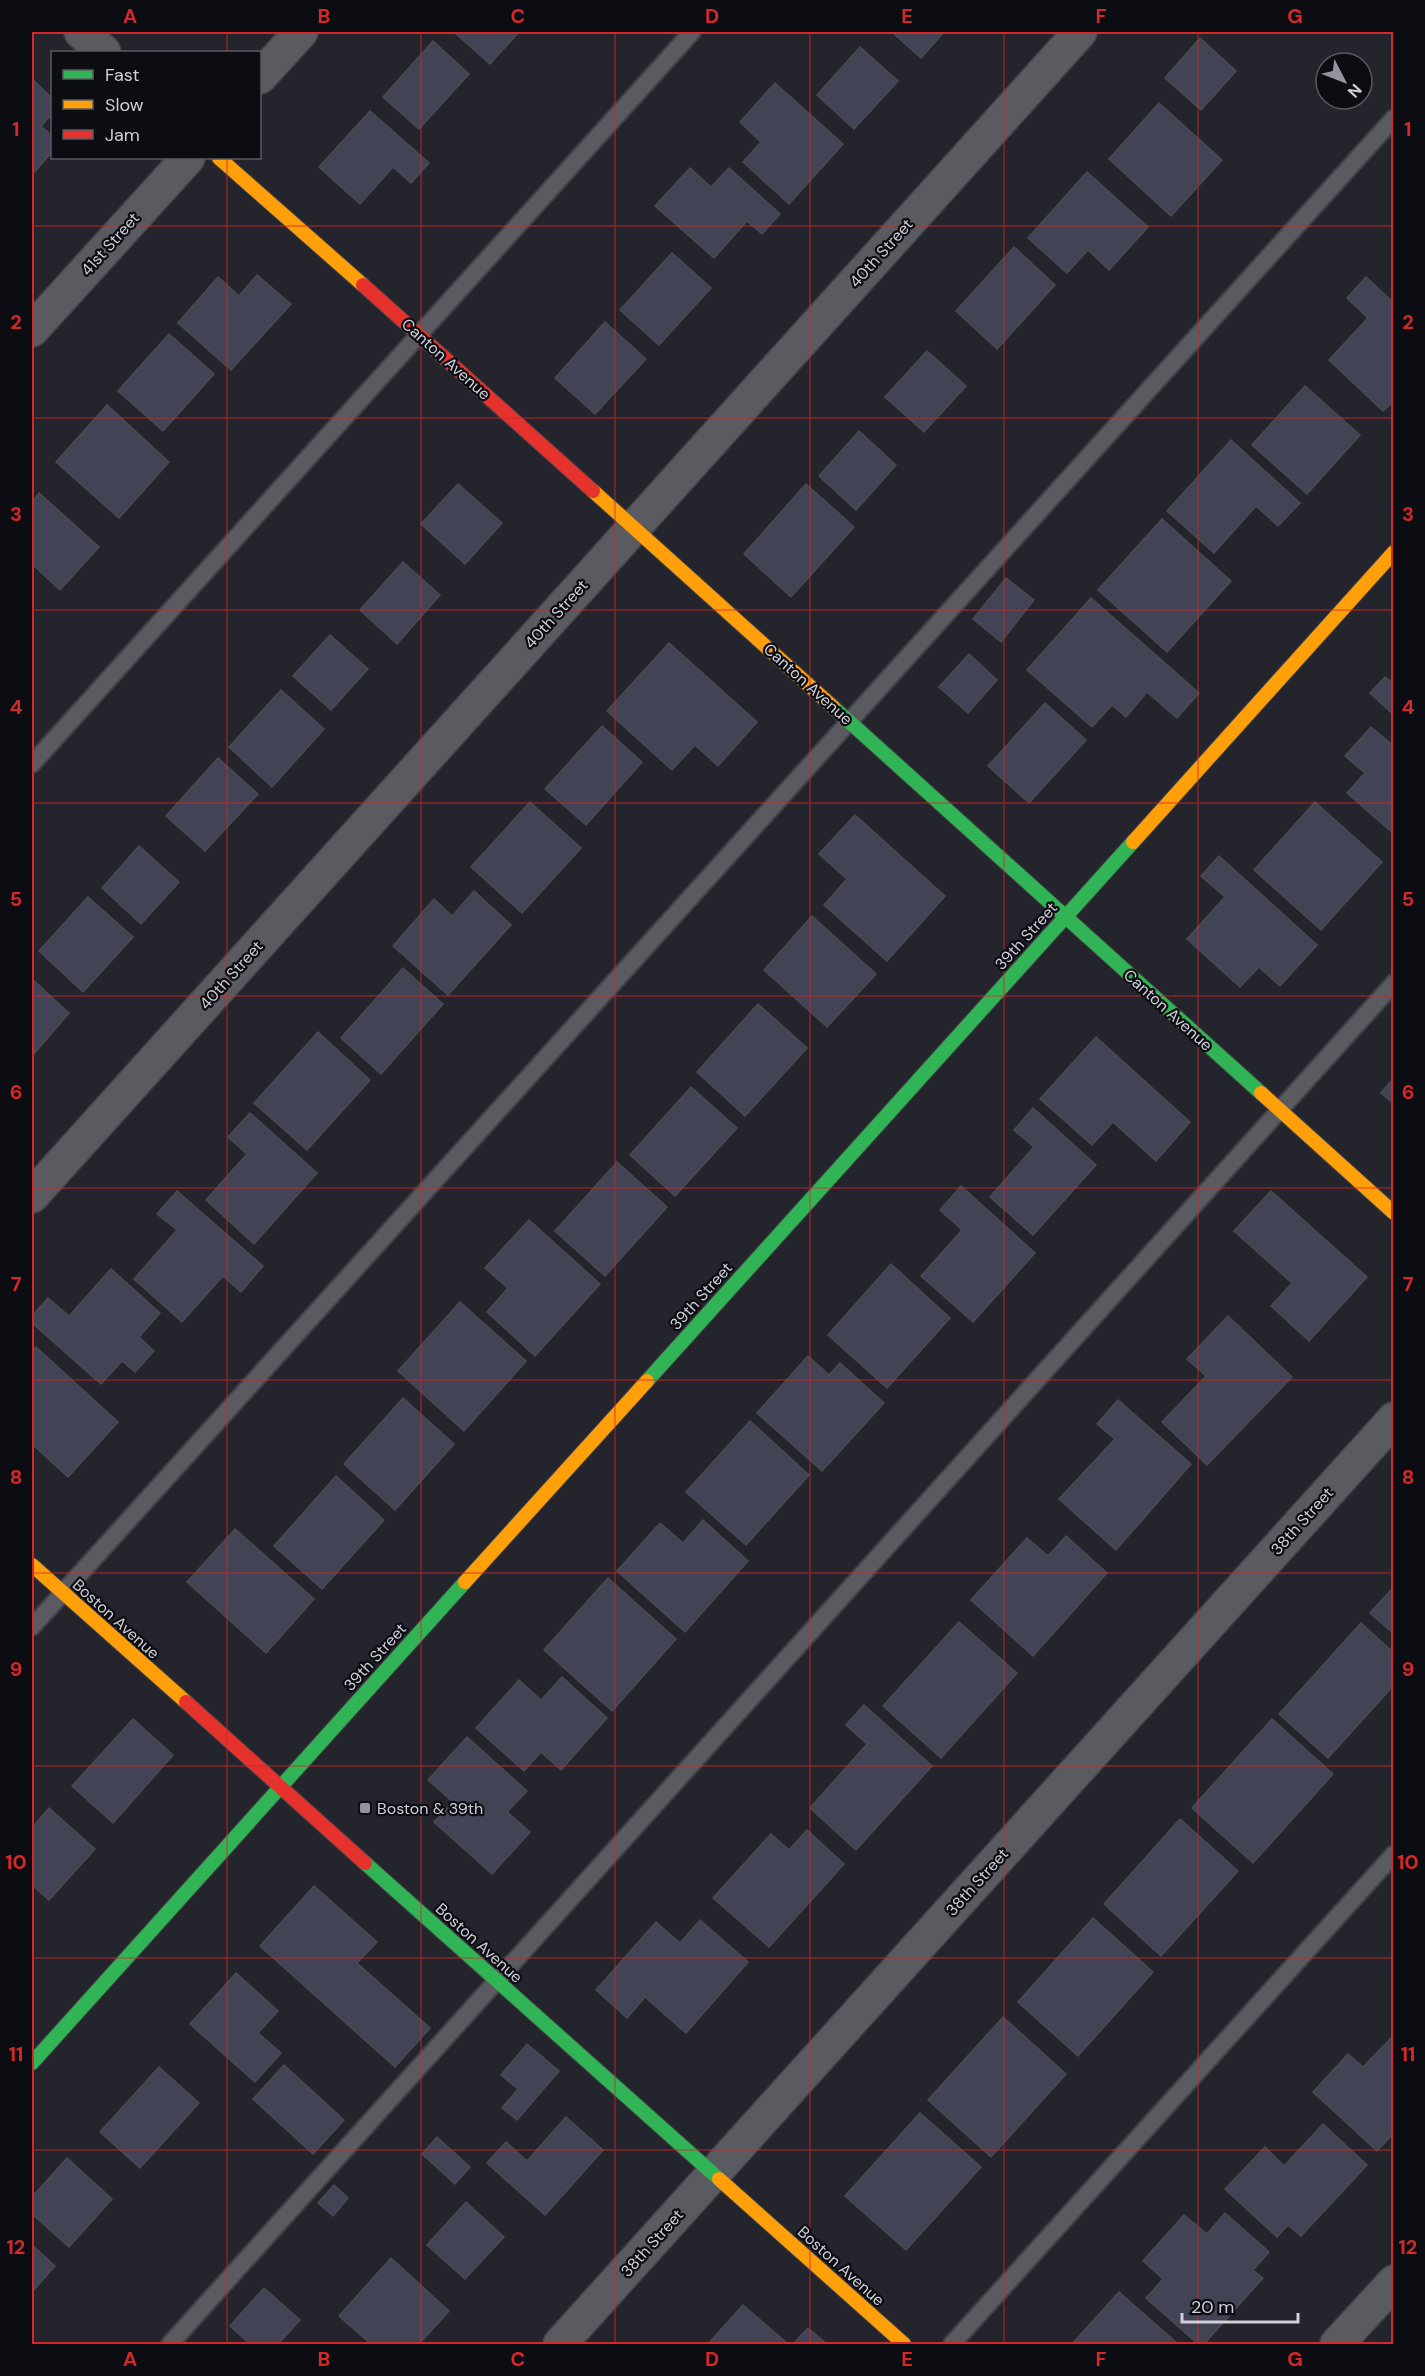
<svg xmlns="http://www.w3.org/2000/svg" width="1425" height="2376" font-family="'DM Sans',sans-serif">
<style>
.building{fill:#424354;stroke:#4a4b51;stroke-width:1.5}
.lines{fill:none;stroke-linecap:round;stroke-linejoin:round}
.lane-casing{stroke:#404147;stroke-width:20}
.street-casing{stroke:#404147;stroke-width:36}
.fast-casing{stroke:#404147;stroke-width:16}
.slow-casing{stroke:#404147;stroke-width:16}
.jam-casing{stroke:#404147;stroke-width:16}
.lane{stroke:#5a5b60;stroke-width:16}
.street{stroke:#5a5b60;stroke-width:33}
.fast{stroke:#30b455;stroke-width:14}
.slow{stroke:#ff9f0a;stroke-width:14}
.jam{stroke:#e5322d;stroke-width:14}
.grid{fill:none;stroke:#d62828;stroke-width:1.5;stroke-opacity:0.55}
.poi-dot{fill:#93949c;stroke:#0c0d12;stroke-width:2}
.labels{text-anchor:middle;dominant-baseline:central;stroke-width:4.5;stroke-linejoin:round;paint-order:stroke}
.street-label{font-size:16px;fill:#cfd0d8;stroke:#0c0d12}
.poi-label{font-size:16px;fill:#cfd0d8;stroke:#0c0d12;text-anchor:start}
.neatline{fill:none;stroke:#d62828;stroke-width:2}
.grid-label{font-size:20px;text-anchor:middle;font-weight:bold;fill:#d62828}
</style>
<rect width="100%" height="100%" fill="#24252c"/>
<g class="building">
<path d="M454,32H519L490,64Z"/>
<path d="M892,32H944L921,58Z"/>
<path d="M1200,38L1236,71L1201,110L1165,78Z"/>
<path d="M433,41L469,74L419,129L383,97Z"/>
<path d="M860,47L898,81L854,129L817,95Z"/>
<path d="M32,79L52,98V114L41,126L52,136V152L32,175Z"/>
<path d="M775,83L843,144L789,204L743,162L761,142L740,122Z"/>
<path d="M1159,103L1222,160L1171,216L1109,159Z"/>
<path d="M370,111L429,163L411,183L393,167L360,204L319,167Z"/>
<path d="M690,168L711,187L729,168L780,214L762,234L747,221L714,258L655,206Z"/>
<path d="M1087,172L1148,227L1109,270L1088,250L1067,273L1028,238Z"/>
<path d="M1014,247L1055,285L997,349L956,311Z"/>
<path d="M672,253L711,288L659,345L620,310Z"/>
<path d="M257,275L291,304L231,370L178,323L218,277L239,296Z"/>
<path d="M1366,277L1394,303V401L1383,411L1329,360L1368,318L1347,298Z"/>
<path d="M605,322L646,359L595,414L555,378Z"/>
<path d="M169,334L214,374L163,431L118,391Z"/>
<path d="M927,351L966,386L924,432L885,397Z"/>
<path d="M1305,386L1360,435L1307,494L1252,445Z"/>
<path d="M107,405L169,462L119,518L56,462Z"/>
<path d="M859,431L896,465L856,510L819,476Z"/>
<path d="M1231,440L1300,503L1278,526L1256,506L1214,553L1167,511Z"/>
<path d="M458,484L502,523L465,564L421,524Z"/>
<path d="M806,484L854,527L791,597L744,554Z"/>
<path d="M39,493L99,547L60,590L32,564V502Z"/>
<path d="M1162,519L1231,581L1167,652L1098,590Z"/>
<path d="M403,562L440,595L397,644L360,610Z"/>
<path d="M1006,578L1034,600L1001,642L973,619Z"/>
<path d="M1091,598L1199,693L1177,718L1147,692L1126,717L1112,705L1092,727L1027,670Z"/>
<path d="M330,635L368,669L331,710L293,676Z"/>
<path d="M669,643L757,722L718,766L695,745L672,770L607,711Z"/>
<path d="M969,654L997,680L968,713L939,687Z"/>
<path d="M1385,677L1394,684V715L1370,693Z"/>
<path d="M281,690L324,729L272,787L229,747Z"/>
<path d="M1045,703L1086,740L1029,803L988,766Z"/>
<path d="M602,726L642,762L586,825L545,789Z"/>
<path d="M1371,727L1394,746V834L1347,793L1365,773L1345,756Z"/>
<path d="M218,758L258,794L205,851L166,816Z"/>
<path d="M530,802L581,848L522,913L471,867Z"/>
<path d="M1315,802L1382,862L1321,930L1254,870Z"/>
<path d="M855,815L945,896L887,961L824,905L847,879L819,854Z"/>
<path d="M139,846L179,882L141,924L102,888Z"/>
<path d="M1219,856L1317,945L1280,986L1259,967L1240,987L1187,939L1225,897L1201,876Z"/>
<path d="M474,891L511,925L448,995L393,946L434,899L452,916Z"/>
<path d="M88,897L133,937L83,992L39,951Z"/>
<path d="M812,916L876,974L827,1027L764,970Z"/>
<path d="M403,968L443,1004L381,1074L341,1038Z"/>
<path d="M32,979L69,1013L32,1056Z"/>
<path d="M758,1004L807,1048L745,1116L697,1072Z"/>
<path d="M318,1032L370,1080L307,1150L254,1103Z"/>
<path d="M1096,1037L1190,1122L1156,1161L1113,1122L1092,1145L1040,1099Z"/>
<path d="M1394,1078V1104L1381,1093Z"/>
<path d="M691,1087L737,1128L675,1196L630,1155Z"/>
<path d="M1033,1108L1096,1165L1033,1235L990,1197L1034,1147L1014,1130Z"/>
<path d="M250,1113L317,1173L254,1244L206,1200L247,1154L228,1137Z"/>
<path d="M617,1162L667,1207L605,1276L555,1231Z"/>
<path d="M961,1186L1035,1253L973,1322L921,1276L962,1230L940,1210Z"/>
<path d="M177,1191L263,1266L241,1292L223,1276L182,1322L134,1279L177,1230L157,1214Z"/>
<path d="M1271,1191L1367,1277L1309,1341L1271,1306L1292,1283L1234,1231Z"/>
<path d="M529,1220L600,1284L535,1356L487,1312L508,1288L485,1268Z"/>
<path d="M891,1264L950,1318L887,1388L828,1335Z"/>
<path d="M111,1269L160,1313L139,1337L154,1351L135,1372L122,1361L101,1384L32,1323V1316L48,1298L69,1316Z"/>
<path d="M460,1302L526,1361L464,1431L398,1371Z"/>
<path d="M1228,1316L1292,1377L1207,1465L1162,1422L1206,1376L1187,1359Z"/>
<path d="M36,1347L118,1422L68,1477L32,1444V1352Z"/>
<path d="M808,1356L829,1375L840,1363L884,1403L822,1471L757,1413Z"/>
<path d="M403,1398L454,1444L395,1510L344,1464Z"/>
<path d="M1118,1400L1191,1464L1116,1550L1059,1499L1115,1439L1097,1424Z"/>
<path d="M750,1421L809,1475L746,1545L686,1492Z"/>
<path d="M336,1476L384,1520L322,1589L274,1546Z"/>
<path d="M703,1520L748,1561L685,1632L617,1571L660,1523L683,1543Z"/>
<path d="M235,1529L314,1599L266,1653L187,1582Z"/>
<path d="M1066,1536L1107,1573L1033,1656L971,1600L1027,1538L1048,1556Z"/>
<path d="M608,1578L676,1639L612,1711L544,1650Z"/>
<path d="M1394,1587V1634L1370,1613Z"/>
<path d="M959,1622L1017,1673L941,1758L883,1706Z"/>
<path d="M1361,1623L1394,1653V1685L1328,1758L1279,1714Z"/>
<path d="M562,1677L607,1718L561,1770L541,1752L524,1771L476,1728L519,1680L541,1700Z"/>
<path d="M864,1705L932,1766L856,1850L810,1808L867,1744L846,1725Z"/>
<path d="M133,1719L173,1755L113,1823L72,1786Z"/>
<path d="M1272,1719L1333,1774L1253,1863L1192,1808Z"/>
<path d="M467,1737L527,1791L507,1812L530,1832L492,1874L434,1822L453,1802L428,1780Z"/>
<path d="M49,1808L95,1849L49,1900L32,1885V1828Z"/>
<path d="M1180,1819L1238,1871L1161,1956L1104,1904Z"/>
<path d="M807,1830L844,1864L769,1947L713,1898L771,1834L789,1850Z"/>
<path d="M314,1886L377,1942L357,1963L430,2028L395,2067L260,1946Z"/>
<path d="M1093,1918L1153,1972L1078,2056L1018,2002Z"/>
<path d="M700,1920L748,1962L686,2033L645,1997L627,2018L596,1990L656,1922L680,1943Z"/>
<path d="M236,1973L278,2011L258,2033L281,2053L255,2082L190,2024Z"/>
<path d="M1003,2017L1066,2074L991,2157L928,2100Z"/>
<path d="M1394,2035V2133L1377,2151L1313,2092L1348,2054L1363,2067Z"/>
<path d="M527,2044L559,2071L517,2120L502,2108L518,2089L501,2075Z"/>
<path d="M284,2065L344,2120L313,2154L253,2099Z"/>
<path d="M159,2067L199,2103L140,2168L100,2132Z"/>
<path d="M920,2113L981,2167L906,2250L845,2196Z"/>
<path d="M566,2117L603,2150L545,2215L487,2163L506,2142L527,2161Z"/>
<path d="M1323,2124L1367,2165L1301,2236L1288,2225L1277,2237L1225,2189L1265,2147L1284,2166Z"/>
<path d="M437,2137L470,2167L455,2184L422,2154Z"/>
<path d="M67,2158L112,2199L69,2247L32,2214V2197Z"/>
<path d="M334,2185L348,2198L333,2216L318,2203Z"/>
<path d="M466,2202L504,2237L465,2279L427,2245Z"/>
<path d="M1225,2213L1269,2252L1253,2270L1263,2278L1204,2344H1198L1146,2298L1163,2279L1143,2261L1184,2215L1207,2234Z"/>
<path d="M32,2245L55,2266L32,2292Z"/>
<path d="M391,2258L449,2311L419,2344H371L339,2316Z"/>
<path d="M264,2288L300,2320L278,2344H250L230,2326Z"/>
<path d="M1119,2292L1178,2344H1072Z"/>
<path d="M743,2305L788,2344H708Z"/>
<path d="M808,2328L827,2344H793Z"/>
</g>
<g class="lines">
<defs>
<g id="lane">
<path d="M32,764L692,32"/>
<path d="M32,1627L1394,118"/>
<path d="M170,2344L1394,983"/>
<path d="M952,2344L1394,1854"/>
</g>
<g id="street">
<path d="M81,32L104,52"/>
<path d="M260,77L301,32"/>
<path d="M32,330L188,158"/>
<path d="M32,1196L1080,32"/>
<path d="M560,2344L1394,1419"/>
<path d="M1337,2344L1394,2282"/>
</g>
<g id="fast">
<path d="M833,707L1261,1093"/>
<path d="M647,1381L1133,842"/>
<path d="M365,1863L719,2179"/>
<path d="M32,2063L465,1582"/>
</g>
<g id="slow">
<path d="M219,158L363,285"/>
<path d="M593,491L833,707"/>
<path d="M1133,842L1394,552"/>
<path d="M1261,1093L1394,1213"/>
<path d="M32,1565L186,1702"/>
<path d="M465,1582L647,1381"/>
<path d="M719,2179L904,2344"/>
</g>
<g id="jam">
<path d="M363,285L593,491"/>
<path d="M186,1702L365,1863"/>
</g>
</defs>
<use href="#lane" class="lane-casing"/>
<use href="#street" class="street-casing"/>
<use href="#fast" class="fast-casing"/>
<use href="#slow" class="slow-casing"/>
<use href="#jam" class="jam-casing"/>
<use href="#lane" class="lane"/>
<use href="#street" class="street"/>
<use href="#fast" class="fast"/>
<use href="#slow" class="slow"/>
<use href="#jam" class="jam"/>
</g>
<path class="grid" d="M227,32V52M421,32V2344M615,32V2344M810,32V2344M1004,32V2344M1198,32V2344M227,158V2344M32,226H1394M32,418H1394M32,610H1394M32,803H1394M32,996H1394M32,1188H1394M32,1380H1394M32,1573H1394M32,1766H1394M32,1958H1394M32,2150H1394"/>
<rect class="poi-dot" x="359" y="1802" width="12" height="12" rx="3"/>
<g class="labels">
<g class="street-label">
<text transform="translate(110 244) rotate(-48)">41st Street</text>
<text transform="translate(881 253) rotate(-48)">40th Street</text>
<text transform="translate(446 359) rotate(42)">Canton Avenue</text>
<text transform="translate(556 614) rotate(-48)">40th Street</text>
<text transform="translate(808 684) rotate(42)">Canton Avenue</text>
<text transform="translate(1026 936) rotate(-48)">39th Street</text>
<text transform="translate(231 975) rotate(-48)">40th Street</text>
<text transform="translate(1168 1010) rotate(42)">Canton Avenue</text>
<text transform="translate(701 1296) rotate(-48)">39th Street</text>
<text transform="translate(1302 1521) rotate(-48)">38th Street</text>
<text transform="translate(116 1619) rotate(42)">Boston Avenue</text>
<text transform="translate(375 1657) rotate(-48)">39th Street</text>
<text transform="translate(977 1882) rotate(-48)">38th Street</text>
<text transform="translate(479 1943) rotate(42)">Boston Avenue</text>
<text transform="translate(652 2243) rotate(-48)">38th Street</text>
<text transform="translate(841 2266) rotate(42)">Boston Avenue</text>
</g>
<g class="poi-label">
<text x="377" y="1808">Boston &amp; 39th</text>
</g>
</g>
<rect width="1425" height="2376" fill="none" stroke="#0c0d12" stroke-width="66"/>
<rect x="51" y="51" width="210" height="108" fill="#0c0d12" stroke="#5a5b61" stroke-width="1.5"/>
<rect x="63" y="70" width="30" height="9" fill="#30b455" stroke="#5a5b61" stroke-width="1.5"/>
<text x="105" y="81" font-size="18" fill="#cfd0d8">Fast</text>
<rect x="63" y="100" width="30" height="9" fill="#ff9f0a" stroke="#5a5b61" stroke-width="1.5"/>
<text x="105" y="111" font-size="18" fill="#cfd0d8">Slow</text>
<rect x="63" y="130" width="30" height="9" fill="#e5322d" stroke="#5a5b61" stroke-width="1.5"/>
<text x="105" y="141" font-size="18" fill="#cfd0d8">Jam</text>
<g transform="translate(1344 81) rotate(132)"><circle r="28" fill="#0c0d12" stroke="#5a5b61" stroke-width="1.5"/>
<path d="M0-4.5L10 22L0 15L-10 22Z" fill="#93949c"/>
<text y="-9" font-size="16" font-weight="bold" text-anchor="middle" fill="#cfd0d8">N</text>
</g>
<path d="M1182 2313v9h116v-9" fill="none" stroke="#cfd0d8" stroke-width="3"/>
<text x="1191" y="2313" font-size="18" fill="#cfd0d8" stroke="#0c0d12" stroke-width="4.5" paint-order="stroke">20 m</text>
<rect x="33" y="33" width="1359" height="2310" class="neatline"/>
<g class="grid-label">
<text x="130" y="23">A</text>
<text x="324" y="23">B</text>
<text x="518" y="23">C</text>
<text x="712" y="23">D</text>
<text x="907" y="23">E</text>
<text x="1101" y="23">F</text>
<text x="1295" y="23">G</text>
<text x="16" y="136">1</text>
<text x="1408" y="136">1</text>
<text x="16" y="329">2</text>
<text x="1408" y="329">2</text>
<text x="16" y="521">3</text>
<text x="1408" y="521">3</text>
<text x="16" y="714">4</text>
<text x="1408" y="714">4</text>
<text x="16" y="906">5</text>
<text x="1408" y="906">5</text>
<text x="16" y="1099">6</text>
<text x="1408" y="1099">6</text>
<text x="16" y="1291">7</text>
<text x="1408" y="1291">7</text>
<text x="16" y="1484">8</text>
<text x="1408" y="1484">8</text>
<text x="16" y="1676">9</text>
<text x="1408" y="1676">9</text>
<text x="16" y="1869">10</text>
<text x="1408" y="1869">10</text>
<text x="16" y="2061">11</text>
<text x="1408" y="2061">11</text>
<text x="16" y="2254">12</text>
<text x="1408" y="2254">12</text>
<text x="130" y="2366">A</text>
<text x="324" y="2366">B</text>
<text x="518" y="2366">C</text>
<text x="712" y="2366">D</text>
<text x="907" y="2366">E</text>
<text x="1101" y="2366">F</text>
<text x="1295" y="2366">G</text>
</g>
</svg>
